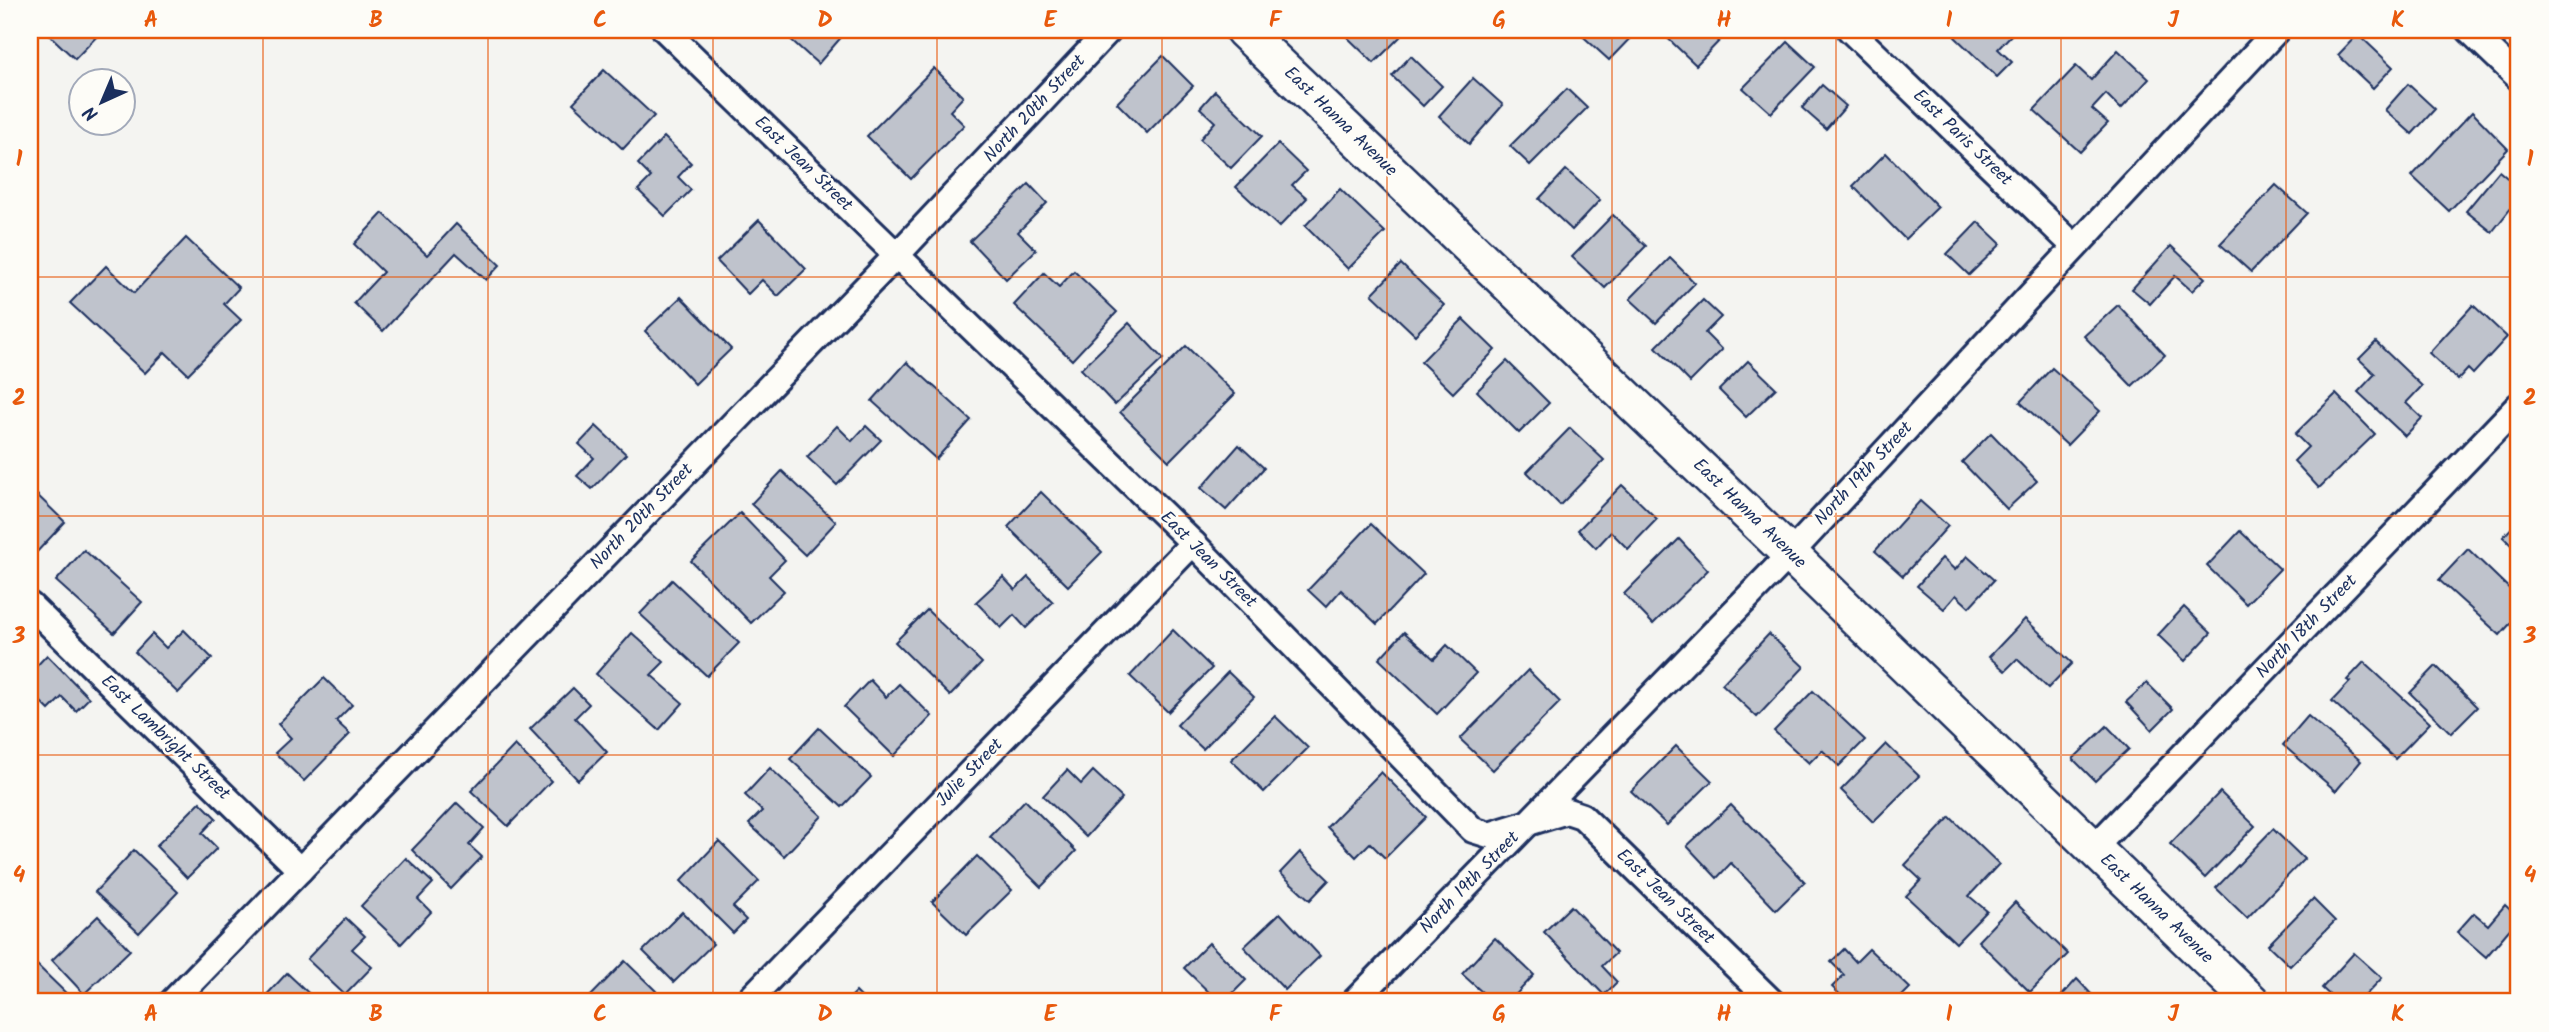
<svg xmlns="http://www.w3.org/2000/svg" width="2549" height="1032" font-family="Kalam,sans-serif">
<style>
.building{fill:#bfc3cc;stroke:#1b2f5e;stroke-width:2}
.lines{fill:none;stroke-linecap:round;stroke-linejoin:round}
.street-casing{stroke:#1b2f5e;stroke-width:30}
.secondary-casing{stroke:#1b2f5e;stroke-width:40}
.street{stroke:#fdfcf7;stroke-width:24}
.secondary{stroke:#fdfcf7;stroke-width:35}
.grid{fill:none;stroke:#e8590c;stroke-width:2;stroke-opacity:0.55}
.labels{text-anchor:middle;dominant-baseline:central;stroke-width:5;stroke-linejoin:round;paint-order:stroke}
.street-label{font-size:18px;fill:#1b2f5e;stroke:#fdfcf7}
.neatline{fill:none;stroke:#e8590c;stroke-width:2.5}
.grid-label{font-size:23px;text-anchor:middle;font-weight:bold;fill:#e8590c}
</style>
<rect width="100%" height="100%" fill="#f4f4f1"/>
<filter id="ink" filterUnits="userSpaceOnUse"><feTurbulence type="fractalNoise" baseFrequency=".0143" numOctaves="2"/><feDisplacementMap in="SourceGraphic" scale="14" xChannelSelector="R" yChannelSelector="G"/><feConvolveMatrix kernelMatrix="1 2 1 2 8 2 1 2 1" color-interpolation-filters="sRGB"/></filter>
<g filter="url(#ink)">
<g class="building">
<path d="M44,30H103L75,59Z"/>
<path d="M795,30H840L844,34L818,64L788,37Z"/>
<path d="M1350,30H1407L1374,63L1345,35Z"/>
<path d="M1576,30H1638L1609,60Z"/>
<path d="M1659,30H1717L1724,36L1696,65Z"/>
<path d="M1963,30H2010L2013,33L1998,49L2012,62L1997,77L1955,37Z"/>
<path d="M2358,34L2393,67L2373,88L2338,55Z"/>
<path d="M1788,42L1815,67L1771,113L1743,88Z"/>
<path d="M2118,50L2149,79L2121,109L2106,94L2092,109L2108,123L2080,152L2034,110L2076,66L2091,80Z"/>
<path d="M1163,56L1193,86L1147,133L1117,103Z"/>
<path d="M1411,56L1442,86L1423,106L1392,76Z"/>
<path d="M934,68L963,97L950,111L964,125L911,179L867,136Z"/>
<path d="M604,70L654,116L623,149L573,103Z"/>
<path d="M1473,78L1503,105L1469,144L1439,116Z"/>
<path d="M2408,84L2435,109L2412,134L2385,110Z"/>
<path d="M1822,85L1846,106L1826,129L1802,108Z"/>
<path d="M1567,89L1587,108L1530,165L1510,146Z"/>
<path d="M1215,91L1262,136L1231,168L1200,139L1215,122L1200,108Z"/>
<path d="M2472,112L2508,149L2449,211L2412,176Z"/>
<path d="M664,137L691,163L678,177L691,190L665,216L638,190L651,177L638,164Z"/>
<path d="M1278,144L1306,171L1292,185L1307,198L1279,227L1236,187Z"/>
<path d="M1886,153L1938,207L1905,239L1853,186Z"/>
<path d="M1566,170L1600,200L1572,230L1539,199Z"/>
<path d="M2499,171L2519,188V198L2492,232L2466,211Z"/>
<path d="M1029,184L1047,203L1018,232L1036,250L1006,279L970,241Z"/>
<path d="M2276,185L2307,213L2251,272L2220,244Z"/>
<path d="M1340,189L1385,232L1348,269L1305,226Z"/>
<path d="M383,213L427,255L456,224L500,265L486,280L456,253L383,331L354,303L383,272L354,244Z"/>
<path d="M1613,215L1646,246L1605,288L1572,257Z"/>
<path d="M759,220L806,269L778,296L762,280L748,294L717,261Z"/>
<path d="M1978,222L2001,244L1969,275L1947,254Z"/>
<path d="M186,238L239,288L224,304L241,320L188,374L165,352L145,373L70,303L106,266L134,293Z"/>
<path d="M2171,246L2205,278L2192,291L2175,276L2150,304L2132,289Z"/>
<path d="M1670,258L1695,283L1656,323L1630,299Z"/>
<path d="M1401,264L1444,305L1415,335L1372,294Z"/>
<path d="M1074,271L1117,312L1072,360L1014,305L1044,273L1059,287Z"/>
<path d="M681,297L731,349L695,384L645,331Z"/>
<path d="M1703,300L1721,317L1705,333L1722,350L1690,382L1656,347Z"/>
<path d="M2118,305L2165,355L2132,386L2084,336Z"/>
<path d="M2473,305L2507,337L2473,374L2468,369L2458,380L2429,353Z"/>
<path d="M1463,319L1495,350L1453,393L1421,362Z"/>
<path d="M1129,323L1163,359L1115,405L1081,369Z"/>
<path d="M2376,342L2422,386L2406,403L2422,418L2405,436L2358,392L2375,374L2359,359Z"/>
<path d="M1186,346L1235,394L1169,461L1120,412Z"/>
<path d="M1507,361L1549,403L1519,433L1477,391Z"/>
<path d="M1748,361L1776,388L1746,417L1719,390Z"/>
<path d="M907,362L971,420L936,459L872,401Z"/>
<path d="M2052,368L2100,411L2067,445L2020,402Z"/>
<path d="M2336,394L2375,434L2319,488L2294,461L2308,447L2295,434Z"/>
<path d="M596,426L626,454L592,489L577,476L594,458L579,444Z"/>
<path d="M837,426L852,441L866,426L881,440L837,485L807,457Z"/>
<path d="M1570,428L1604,460L1560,505L1527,472Z"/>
<path d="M1991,433L2037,481L2007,509L1962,462Z"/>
<path d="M1239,445L1264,468L1226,510L1201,488Z"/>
<path d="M782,471L836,522L805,555L751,504Z"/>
<path d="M1622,485L1657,519L1628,549L1611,532L1596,548L1578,530Z"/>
<path d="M30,488L65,522L33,556L30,553Z"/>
<path d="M1041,492L1102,552L1068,586L1008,527Z"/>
<path d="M1920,501L1948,526L1903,576L1875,551Z"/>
<path d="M740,513L785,560L769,576L784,591L751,623L691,561Z"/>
<path d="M2519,520V553L2503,537Z"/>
<path d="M1371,524L1424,574L1377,624L1341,590L1326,607L1308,590Z"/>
<path d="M2240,531L2280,569L2246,604L2207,566Z"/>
<path d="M1679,539L1708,570L1653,624L1624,594Z"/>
<path d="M2468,549L2519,598V614L2500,635L2439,580Z"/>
<path d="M84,550L142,602L114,633L56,581Z"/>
<path d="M1967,556L1994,580L1969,607L1956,595L1944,609L1917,586L1942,558L1955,570Z"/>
<path d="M1003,577L1015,590L1028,577L1053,602L1026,628L1014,615L1001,628L976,602Z"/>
<path d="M672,580L739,643L707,676L640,614Z"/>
<path d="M2184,607L2211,633L2185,661L2158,635Z"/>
<path d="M927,610L982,663L950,696L895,642Z"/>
<path d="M2025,619L2072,663L2048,688L2017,659L2005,671L1989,657Z"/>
<path d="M184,630L212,658L178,693L135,652L152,634L166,648Z"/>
<path d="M1173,630L1212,668L1168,712L1130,676Z"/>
<path d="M1404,632L1434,659L1447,645L1476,673L1437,714L1379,659Z"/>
<path d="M632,633L664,662L651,675L683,703L659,730L596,674Z"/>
<path d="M1769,634L1804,667L1757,717L1722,684Z"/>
<path d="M47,655L89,698L76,711L62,697L49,710L30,691V673Z"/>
<path d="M2364,662L2430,723L2395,759L2332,701L2350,682L2347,680Z"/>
<path d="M2436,666L2477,707L2451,733L2410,693Z"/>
<path d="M1528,670L1560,702L1493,770L1460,739Z"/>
<path d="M1228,672L1254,697L1203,749L1177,725Z"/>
<path d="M324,678L352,705L336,721L350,734L304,781L275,753L291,738L278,724Z"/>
<path d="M870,680L886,697L899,684L932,716L894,756L844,707Z"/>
<path d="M2147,683L2173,709L2152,730L2126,702Z"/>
<path d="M573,688L589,704L575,718L607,752L578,780L530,729Z"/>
<path d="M1813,691L1865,740L1839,766L1822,750L1809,763L1774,731Z"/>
<path d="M1275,716L1308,748L1264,792L1231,760Z"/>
<path d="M2308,716L2361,761L2336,791L2283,745Z"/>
<path d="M2107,726L2129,749L2095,781L2073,759Z"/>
<path d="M819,728L871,777L842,807L790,759Z"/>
<path d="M1886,744L1919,776L1873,822L1841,790Z"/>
<path d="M515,745L551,781L508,826L471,791Z"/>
<path d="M1676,746L1712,781L1667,825L1631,791Z"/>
<path d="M770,768L822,816L784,856L749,824L762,811L745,795Z"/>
<path d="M1067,770L1081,784L1093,771L1122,798L1086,837L1043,796Z"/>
<path d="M1381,772L1426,817L1385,858L1370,843L1356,857L1327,827Z"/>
<path d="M2220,792L2255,826L2205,878L2170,844Z"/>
<path d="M1025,800L1076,851L1041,887L990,837Z"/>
<path d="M200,802L216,818L202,833L217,848L187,878L156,846Z"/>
<path d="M457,803L484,828L469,845L482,857L451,889L412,850Z"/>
<path d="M1731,805L1805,882L1776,910L1731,863L1717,878L1687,846Z"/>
<path d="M1950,817L1999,864L1969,896L1987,911L1956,943L1906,896L1921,880L1905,865Z"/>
<path d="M2273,829L2304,859L2247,918L2216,888Z"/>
<path d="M719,841L759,881L733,907L746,920L733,933L681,881Z"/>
<path d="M134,850L178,892L139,933L95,892Z"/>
<path d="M1300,852L1329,880L1310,900L1280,873Z"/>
<path d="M977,856L1012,890L966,935L932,902Z"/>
<path d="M406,858L433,883L418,899L431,912L401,944L361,906Z"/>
<path d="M2313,899L2335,921L2290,966L2268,945Z"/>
<path d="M2015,902L2068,954L2030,992L1978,941Z"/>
<path d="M2505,905L2519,918L2486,957L2457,932L2474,913L2488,925Z"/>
<path d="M1571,906L1616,953L1602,966L1617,982L1604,995L1544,932Z"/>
<path d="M682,912L713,944L674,982L643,951Z"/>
<path d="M1280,913L1320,956L1285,990L1244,947Z"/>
<path d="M98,916L130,950L84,994L52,960Z"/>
<path d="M346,918L365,936L352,949L372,967L345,995L307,959Z"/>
<path d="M1495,938L1534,975L1509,1002H1493L1462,974Z"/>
<path d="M1209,943L1246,980L1224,1002H1219L1184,968Z"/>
<path d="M1844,949L1856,962L1869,949L1910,988L1896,1002H1848L1832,987L1844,975L1831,962Z"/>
<path d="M2354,953L2382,978L2359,1002H2337L2322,988Z"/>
<path d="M625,961L656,991L644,1002H585Z"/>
<path d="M34,962L73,1000L71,1002H30V966Z"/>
<path d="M287,973L318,1002H260Z"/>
<path d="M2077,979L2094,997L2089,1002H2056Z"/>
<path d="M856,992L866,1002H846Z"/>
</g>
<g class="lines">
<defs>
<g id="street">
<path d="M665,30L1193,543L1473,830L1489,835L1567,811L1582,816L1772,1002"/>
<path d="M1850,30L2074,246"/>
<path d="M2469,30L2519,78"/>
<path d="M30,605L300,870"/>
<path d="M2094,848L2519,405"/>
<path d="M172,1002L897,255L1109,30"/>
<path d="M747,1002L1193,543"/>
<path d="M1354,1002L1790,554L2277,30"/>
</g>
<path id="secondary" d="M1243,30L1790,554L2252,1002"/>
</defs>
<use href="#street" class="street-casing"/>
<use href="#secondary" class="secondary-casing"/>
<use href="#street" class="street"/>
<use href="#secondary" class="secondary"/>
</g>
</g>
<path class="grid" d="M263,30V1002M488,30V1002M713,30V1002M937,30V1002M1162,30V1002M1387,30V1002M1612,30V1002M1836,30V1002M2061,30V1002M2286,30V1002M30,277H2519M30,516H2519M30,755H2519"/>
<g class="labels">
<g class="street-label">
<text transform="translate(1035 109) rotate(-47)">North 20th Street</text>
<text transform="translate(1340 122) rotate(44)">East Hanna Avenue</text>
<text transform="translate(1962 138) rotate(44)">East Paris Street</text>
<text transform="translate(803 164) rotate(44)">East Jean Street</text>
<text transform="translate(1864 474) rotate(-47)">North 19th Street</text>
<text transform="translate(1749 514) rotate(44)">East Hanna Avenue</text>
<text transform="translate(642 517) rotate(-46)">North 20th Street</text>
<text transform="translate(1208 560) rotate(45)">East Jean Street</text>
<text transform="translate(2307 627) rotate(-46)">North 18th Street</text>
<text transform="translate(165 738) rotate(44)">East Lambright Street</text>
<text transform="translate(970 773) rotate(-46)">Julie Street</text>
<text transform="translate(1470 883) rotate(-46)">North 19th Street</text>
<text transform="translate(1665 897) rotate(44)">East Jean Street</text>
<text transform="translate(2156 909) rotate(44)">East Hanna Avenue</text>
</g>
</g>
<rect width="2549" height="1032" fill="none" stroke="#fdfcf7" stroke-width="77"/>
<g transform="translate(102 102) rotate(224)"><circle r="33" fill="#fdfcf7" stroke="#a3aaba" stroke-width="2"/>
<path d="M0-5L12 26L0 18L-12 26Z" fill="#1b2f5e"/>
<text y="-10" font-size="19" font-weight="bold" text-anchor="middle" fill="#1b2f5e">N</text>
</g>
<rect x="38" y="38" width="2472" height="955" class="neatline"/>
<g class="grid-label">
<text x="151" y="27">A</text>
<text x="376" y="27">B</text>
<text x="600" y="27">C</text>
<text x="825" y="27">D</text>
<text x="1050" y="27">E</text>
<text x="1275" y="27">F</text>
<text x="1499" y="27">G</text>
<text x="1724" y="27">H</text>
<text x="1949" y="27">I</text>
<text x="2173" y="27">J</text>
<text x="2398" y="27">K</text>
<text x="19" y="166">1</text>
<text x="2530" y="166">1</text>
<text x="19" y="405">2</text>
<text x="2530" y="405">2</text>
<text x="19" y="643">3</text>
<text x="2530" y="643">3</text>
<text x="19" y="882">4</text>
<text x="2530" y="882">4</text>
<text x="151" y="1021">A</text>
<text x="376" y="1021">B</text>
<text x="600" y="1021">C</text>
<text x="825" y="1021">D</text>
<text x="1050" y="1021">E</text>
<text x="1275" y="1021">F</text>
<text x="1499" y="1021">G</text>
<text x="1724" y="1021">H</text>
<text x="1949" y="1021">I</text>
<text x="2173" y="1021">J</text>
<text x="2398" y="1021">K</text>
</g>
</svg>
